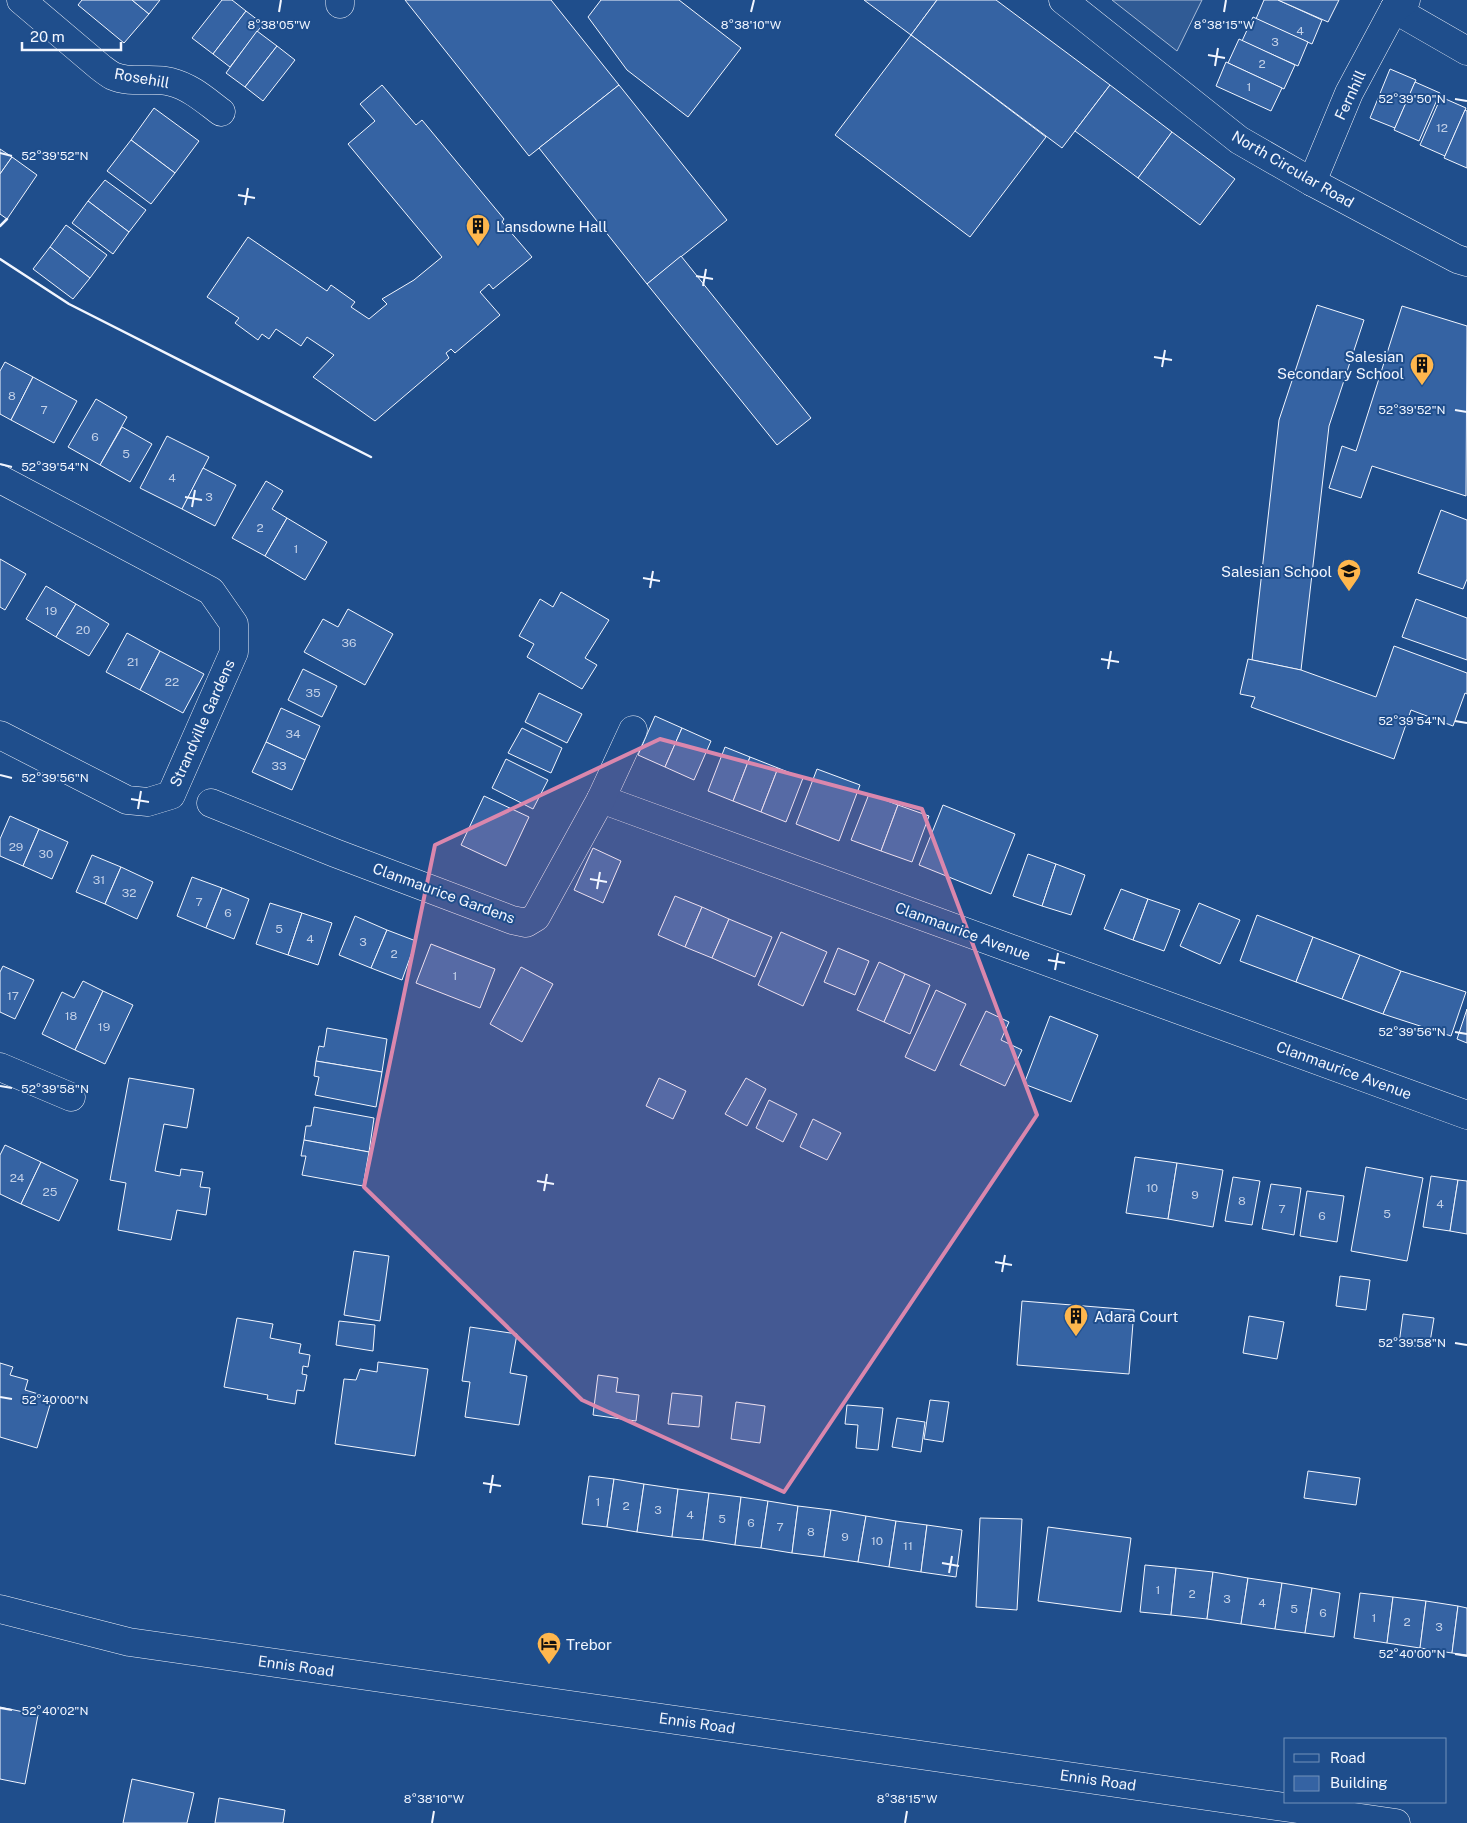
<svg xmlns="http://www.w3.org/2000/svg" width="1467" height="1823" font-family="'Public Sans',sans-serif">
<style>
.parking{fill:#305b95;stroke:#a8bbd7}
.building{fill:#3563a3;stroke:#f2f6ff}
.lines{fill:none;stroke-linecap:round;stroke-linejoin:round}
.minor-casing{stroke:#f2f6ff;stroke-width:29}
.secondary-casing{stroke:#f2f6ff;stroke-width:29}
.minor{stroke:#1f4e8c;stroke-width:28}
.secondary{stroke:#1f4e8c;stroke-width:28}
.wall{stroke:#f2f6ff;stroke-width:2.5}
.marked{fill:#da87ad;fill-opacity:0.2;stroke:#da87ad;stroke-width:4;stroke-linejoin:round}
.ticks{fill:none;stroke:#f2f6ff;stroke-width:2}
.labels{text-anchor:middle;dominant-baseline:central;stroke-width:4;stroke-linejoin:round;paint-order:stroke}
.number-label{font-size:12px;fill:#c3d1e8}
.street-label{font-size:15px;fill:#f2f6ff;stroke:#1f4e8c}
.poi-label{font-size:15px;fill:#f2f6ff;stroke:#1f4e8c;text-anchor:start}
.ticks-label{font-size:12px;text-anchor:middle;fill:#f2f6ff;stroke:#1f4e8c;stroke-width:4;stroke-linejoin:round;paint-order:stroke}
</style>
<rect width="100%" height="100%" fill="#1f4e8c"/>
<path class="parking" d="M1112,0H1202L1177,51Z"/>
<g class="building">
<path d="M82,0H132L149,14L124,43L78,5Z"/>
<path d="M132,0H160L149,14Z"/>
<path d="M222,0H232L246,11L213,54L192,38Z"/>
<path d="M405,0H551L619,85L529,156Z"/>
<path d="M601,0H679L741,48L688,117L627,70L588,17Z"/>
<path d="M864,0H937L911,35Z"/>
<path d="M937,0H996L1110,85L1062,148L911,35Z"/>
<path d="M1264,0H1278L1322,20L1312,44L1256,19Z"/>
<path d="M1278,0H1339L1328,22Z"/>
<path d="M246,11L263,24L230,67L213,54Z"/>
<path d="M1253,17L1308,42L1298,66L1242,41Z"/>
<path d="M257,31L277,46L245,87L226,73Z"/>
<path d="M911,35L1046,137L970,237L835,135Z"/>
<path d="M1239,39L1295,65L1284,89L1228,63Z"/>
<path d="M277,46L295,60L263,101L245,87Z"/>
<path d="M1226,62L1282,88L1271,111L1216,86Z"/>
<path d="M1390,69L1416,80L1395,128L1370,118Z"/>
<path d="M1415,82L1440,93L1419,141L1394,130Z"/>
<path d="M382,85L416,125L422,120L504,219L502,222L532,257L493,289L489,284L480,292L500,315L455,353L451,349L446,353L449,358L375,421L313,377L334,355L307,337L301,346L276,329L269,339L262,334L258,340L235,323L239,318L207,297L248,237L327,291L331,285L355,302L351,307L369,319L387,304L382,299L414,280L442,257L348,144L375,121L360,104Z"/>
<path d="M619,85L727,220L647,284L539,148Z"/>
<path d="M1110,85L1172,132L1138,178L1075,131Z"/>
<path d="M1441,97L1466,108L1445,156L1420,145Z"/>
<path d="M154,108L199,141L175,173L131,140Z"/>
<path d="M1465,110L1467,111V168L1444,158Z"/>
<path d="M1172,132L1235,179L1200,225L1138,178Z"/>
<path d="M131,140L175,173L151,204L107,171Z"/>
<path d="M0,149L12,157L0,174Z"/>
<path d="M12,157L37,175L7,219L0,214V174Z"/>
<path d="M105,180L146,210L129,232L88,201Z"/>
<path d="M88,201L129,232L113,254L72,223Z"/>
<path d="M66,225L107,255L90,278L50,247Z"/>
<path d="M50,247L90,278L73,299L33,269Z"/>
<path d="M681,256L811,418L777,445L647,284Z"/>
<path d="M1317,305L1364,320L1329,426L1301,670L1252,660L1279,420Z"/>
<path d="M1402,306L1467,326L1466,496L1372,466L1361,498L1329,488L1342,446L1356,451Z"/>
<path d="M5,362L33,377L11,420L0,414V371Z"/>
<path d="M33,377L77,401L54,443L11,420Z"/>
<path d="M96,399L127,417L100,465L68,447Z"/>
<path d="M122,427L152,444L130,482L100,465Z"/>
<path d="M167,436L209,457L182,509L140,488Z"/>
<path d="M203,468L236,485L215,526L182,509Z"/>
<path d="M266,481L283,491L272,509L287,518L265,556L232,538Z"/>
<path d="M1441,510L1467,520V579L1463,589L1418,573Z"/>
<path d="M287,518L327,542L305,580L265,556Z"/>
<path d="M0,559L26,574L5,610L0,607Z"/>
<path d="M46,586L76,604L56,637L26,619Z"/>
<path d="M561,592L609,620L585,658L597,665L582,689L527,657L534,644L519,636L540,599L553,607Z"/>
<path d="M1416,599L1467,618V660L1402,637Z"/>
<path d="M76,604L109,624L89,656L56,637Z"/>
<path d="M348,609L393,634L365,685L304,652L323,619L338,627Z"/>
<path d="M127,633L160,651L140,690L106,672Z"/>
<path d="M1394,646L1467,673V694L1465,693L1453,726L1411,710L1394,759L1251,707L1255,697L1240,694L1248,659L1301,670L1376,697Z"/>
<path d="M160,651L204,674L183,713L140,690Z"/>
<path d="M303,669L337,686L322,717L288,700Z"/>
<path d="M539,693L582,714L567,743L525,722Z"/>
<path d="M281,708L320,726L305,760L266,742Z"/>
<path d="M655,716L682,728L665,767L638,755Z"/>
<path d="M522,728L562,748L551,773L508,753Z"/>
<path d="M682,728L711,741L694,780L665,767Z"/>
<path d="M266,742L305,760L292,790L252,772Z"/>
<path d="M725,747L750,757L733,801L708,791Z"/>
<path d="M750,757L778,768L761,812L733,801Z"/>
<path d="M506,759L548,780L533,809L492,788Z"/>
<path d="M778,768L803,778L786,822L761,812Z"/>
<path d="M817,769L860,785L839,841L796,824Z"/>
<path d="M869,794L898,805L881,851L851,840Z"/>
<path d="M484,796L529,817L506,866L461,845Z"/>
<path d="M898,805L929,816L912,862L881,851Z"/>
<path d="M943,805L1015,834L991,894L919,865Z"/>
<path d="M10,816L39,829L23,866L0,856V839Z"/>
<path d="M39,829L68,842L52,879L23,866Z"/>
<path d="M593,848L621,861L603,903L574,890Z"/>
<path d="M1028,854L1056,864L1042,906L1013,896Z"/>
<path d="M92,855L121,867L105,904L76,892Z"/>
<path d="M1056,864L1085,875L1071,915L1042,906Z"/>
<path d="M121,867L153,882L137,919L105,904Z"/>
<path d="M192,877L222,888L206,928L177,916Z"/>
<path d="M222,888L249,899L234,939L206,928Z"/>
<path d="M1121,889L1148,899L1133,940L1104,929Z"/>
<path d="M675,896L702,907L685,947L658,935Z"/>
<path d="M1148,899L1180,910L1164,951L1133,940Z"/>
<path d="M270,903L302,913L288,955L256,944Z"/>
<path d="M1199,903L1240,920L1220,964L1180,946Z"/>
<path d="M702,907L729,919L712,958L685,947Z"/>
<path d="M302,913L332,923L318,965L288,955Z"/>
<path d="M1257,915L1313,937L1296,982L1240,961Z"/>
<path d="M355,916L387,930L371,968L339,955Z"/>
<path d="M729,919L772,937L755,977L712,958Z"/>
<path d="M387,930L416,941L402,980L371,968Z"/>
<path d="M781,932L827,952L803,1006L758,985Z"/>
<path d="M1313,937L1360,955L1342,999L1296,982Z"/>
<path d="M431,944L495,969L480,1008L416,983Z"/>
<path d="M838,948L869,961L855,995L824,982Z"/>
<path d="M1360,955L1401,971L1383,1014L1342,999Z"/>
<path d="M879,962L905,974L884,1022L857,1010Z"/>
<path d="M3,966L34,980L15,1019L0,1012V972Z"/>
<path d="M521,967L553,984L522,1042L490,1024Z"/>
<path d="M1401,971L1466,992L1451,1036L1383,1014Z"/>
<path d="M905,974L930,985L910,1034L884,1022Z"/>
<path d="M83,981L103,991L75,1050L42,1034L62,992L74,998Z"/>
<path d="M936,990L966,1004L935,1071L905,1057Z"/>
<path d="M103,991L133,1005L105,1064L75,1050Z"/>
<path d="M1467,1009V1043L1457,1039Z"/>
<path d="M986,1011L1009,1022L1001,1040L1022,1050L1005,1086L960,1065Z"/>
<path d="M1050,1016L1098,1035L1071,1102L1024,1084Z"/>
<path d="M327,1028L387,1039L382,1072L316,1061L319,1046L324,1047Z"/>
<path d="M316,1061L382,1072L376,1107L315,1095L319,1077L314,1076Z"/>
<path d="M129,1078L194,1089L187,1128L164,1124L155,1171L180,1176L181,1169L203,1172L200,1187L210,1188L206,1215L177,1210L171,1240L118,1230L126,1183L110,1180Z"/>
<path d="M659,1078L686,1091L673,1119L646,1106Z"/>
<path d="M746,1078L766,1089L747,1126L725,1114Z"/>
<path d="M769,1100L797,1114L783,1142L756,1128Z"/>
<path d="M314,1107L374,1118L369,1152L304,1140L306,1126H311Z"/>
<path d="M813,1119L841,1133L827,1160L800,1147Z"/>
<path d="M304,1140L369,1152L363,1186L302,1175L306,1156H301Z"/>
<path d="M5,1145L41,1162L21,1204L0,1194V1155Z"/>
<path d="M1135,1157L1177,1163L1168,1219L1126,1213Z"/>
<path d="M41,1162L78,1180L59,1221L21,1204Z"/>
<path d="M1177,1163L1223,1170L1213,1227L1168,1219Z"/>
<path d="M1366,1167L1423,1178L1407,1261L1351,1251Z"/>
<path d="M1431,1176L1458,1180L1450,1231L1423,1227Z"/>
<path d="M1233,1177L1260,1181L1252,1225L1225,1221Z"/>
<path d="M1458,1180L1467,1181V1234L1450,1231Z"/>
<path d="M1271,1184L1301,1188L1294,1235L1262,1229Z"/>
<path d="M1307,1191L1344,1196L1337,1242L1300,1236Z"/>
<path d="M354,1251L389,1256L380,1321L344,1315Z"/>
<path d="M1340,1276L1370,1280L1366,1310L1336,1306Z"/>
<path d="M1022,1301L1134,1310L1129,1374L1017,1365Z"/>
<path d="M1403,1314L1434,1318L1429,1348L1399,1344Z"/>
<path d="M1249,1316L1284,1322L1277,1359L1243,1353Z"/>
<path d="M237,1318L273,1324L270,1338L301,1344L299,1353L310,1355L308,1367L303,1366L302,1374L307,1375L304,1391L297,1390L295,1404L267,1399L268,1395L224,1387Z"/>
<path d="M339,1321L375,1325L373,1351L336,1345Z"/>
<path d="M470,1327L517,1334L510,1373L527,1376L519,1425L465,1417L470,1382L462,1381Z"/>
<path d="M378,1362L428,1369L415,1456L335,1444L344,1379L356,1380L360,1369L377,1372Z"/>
<path d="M0,1363L13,1367L10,1375L28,1380L25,1390L52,1398L37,1448L0,1437Z"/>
<path d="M598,1375L618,1378L616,1392L639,1395L636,1421L593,1415Z"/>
<path d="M672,1393L702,1396L699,1427L668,1424Z"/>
<path d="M930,1400L949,1402L943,1442L924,1439Z"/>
<path d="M736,1402L765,1406L760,1443L731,1439Z"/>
<path d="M847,1405L883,1408L878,1450L856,1448L858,1425L845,1424Z"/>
<path d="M897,1418L925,1422L921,1452L892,1447Z"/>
<path d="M1308,1471L1360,1478L1356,1505L1304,1498Z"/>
<path d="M589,1476L614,1479L607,1527L582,1524Z"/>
<path d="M614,1479L644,1484L637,1532L607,1527Z"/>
<path d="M644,1484L678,1489L672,1537L637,1532Z"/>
<path d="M678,1489L709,1493L703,1540L672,1537Z"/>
<path d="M709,1493L741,1497L735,1545L703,1540Z"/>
<path d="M741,1497L768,1501L761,1548L735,1545Z"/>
<path d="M768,1501L798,1506L792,1553L761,1548Z"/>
<path d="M798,1506L831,1510L824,1557L792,1553Z"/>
<path d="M831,1510L866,1516L858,1562L824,1557Z"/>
<path d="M866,1516L896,1521L889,1567L858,1562Z"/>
<path d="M980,1518L1022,1519L1017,1610L976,1607Z"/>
<path d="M896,1521L927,1525L921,1572L889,1567Z"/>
<path d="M927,1525L962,1530L956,1577L921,1572Z"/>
<path d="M1048,1527L1131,1538L1121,1612L1038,1601Z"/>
<path d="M1145,1565L1176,1568L1171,1615L1140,1612Z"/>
<path d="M1176,1568L1213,1572L1207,1619L1171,1615Z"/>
<path d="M1213,1572L1248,1578L1241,1624L1207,1619Z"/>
<path d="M1248,1578L1282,1583L1275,1629L1241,1624Z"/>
<path d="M1282,1583L1312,1588L1305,1633L1275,1629Z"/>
<path d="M1312,1588L1340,1593L1334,1637L1305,1633Z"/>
<path d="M1360,1593L1393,1597L1387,1643L1354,1638Z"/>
<path d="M1393,1597L1426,1601L1420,1648L1387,1643Z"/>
<path d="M1426,1601L1458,1606L1452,1653L1420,1648Z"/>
<path d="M1458,1606L1467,1608V1655L1452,1653Z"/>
<path d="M0,1707L38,1715L25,1784L0,1779Z"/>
<path d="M132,1779L194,1793L187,1823H123Z"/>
<path d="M219,1798L285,1810L283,1823H215Z"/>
</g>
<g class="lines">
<defs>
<g id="minor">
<path d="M21,0L100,67C104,70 109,74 113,76C131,84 153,77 171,82C191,87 206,101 221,112"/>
<path d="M340,0V4"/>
<path d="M1063,0L1239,140L1312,182L1457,259L1467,262"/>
<path d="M1394,9L1467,51"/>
<path d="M1312,182L1349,93L1394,9L1406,0"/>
<path d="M0,479L211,591L234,624V652L171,795L148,802L127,800L0,735"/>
<path d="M601,799L1467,1115"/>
<path d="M211,803L335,853L512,920L526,923L536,917L601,799L633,730"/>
<path d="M0,1067L71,1097"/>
</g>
<path id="secondary" d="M0,1609L129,1642L1396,1823"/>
</defs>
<use href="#minor" class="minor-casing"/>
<use href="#secondary" class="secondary-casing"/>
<use href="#minor" class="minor"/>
<use href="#secondary" class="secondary"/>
<g class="wall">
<path d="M0,226L7,219"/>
<path d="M0,259L69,304L371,457"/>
</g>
</g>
<path class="marked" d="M660,739L922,809L1037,1115L784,1492L582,1400L364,1187L435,845Z"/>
<path class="ticks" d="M279,12L281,0M751,12L754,0M1224,12L1226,0M1208,55L1225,58M1215,66L1218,48M1455,99L1467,101M0,153L12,156M238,195L255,198M245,205L248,188M696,276L713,279M703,286L706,269M1154,357L1172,360M1162,367L1165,350M1455,410L1467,412M0,464L12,467M185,497L202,500M192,507L195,490M643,578L660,581M650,588L653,571M1101,659L1119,662M1108,669L1111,651M1455,721L1467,723M0,775L12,778M131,799L149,802M138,809L141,791M590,879L607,882M597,889L600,872M1048,960L1065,963M1055,970L1058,953M1455,1032L1467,1034M0,1086L12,1088M537,1181L554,1184M544,1191L547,1174M995,1262L1012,1265M1002,1272L1005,1255M1455,1343L1467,1345M0,1397L12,1399M483,1483L501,1486M490,1493L493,1475M942,1563L959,1566M949,1573L952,1556M1455,1654L1467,1656M0,1708L12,1710M432,1823L434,1811M905,1823L907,1811"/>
<defs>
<symbol id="building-pin" viewBox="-11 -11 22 30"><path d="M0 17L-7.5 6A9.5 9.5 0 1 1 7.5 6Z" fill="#ffb74d" stroke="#1f4e8c"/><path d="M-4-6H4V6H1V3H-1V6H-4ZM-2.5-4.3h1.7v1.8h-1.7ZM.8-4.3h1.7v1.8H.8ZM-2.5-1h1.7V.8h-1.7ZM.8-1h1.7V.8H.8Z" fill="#111"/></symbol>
<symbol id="school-pin" viewBox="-11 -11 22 30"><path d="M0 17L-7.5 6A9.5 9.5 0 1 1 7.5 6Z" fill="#ffb74d" stroke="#1f4e8c"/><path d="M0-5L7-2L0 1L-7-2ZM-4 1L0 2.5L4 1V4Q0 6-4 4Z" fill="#111"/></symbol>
<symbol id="hotel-pin" viewBox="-11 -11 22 30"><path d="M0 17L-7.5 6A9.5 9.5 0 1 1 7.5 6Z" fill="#ffb74d" stroke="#1f4e8c"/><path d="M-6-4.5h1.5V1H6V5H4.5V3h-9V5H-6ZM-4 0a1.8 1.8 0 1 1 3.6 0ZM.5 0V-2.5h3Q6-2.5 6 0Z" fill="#111"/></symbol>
</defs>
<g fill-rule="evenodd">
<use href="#building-pin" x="464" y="212" width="28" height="38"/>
<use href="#building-pin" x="1408" y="351" width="28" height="38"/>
<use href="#school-pin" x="1335" y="557" width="28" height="38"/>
<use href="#building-pin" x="1062" y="1302" width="28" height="38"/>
<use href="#hotel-pin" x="535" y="1630" width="28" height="38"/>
</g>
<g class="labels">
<g class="number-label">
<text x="1300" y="31">4</text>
<text x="1275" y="42">3</text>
<text x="1262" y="64">2</text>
<text x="1249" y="87">1</text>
<text x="1442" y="128">12</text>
<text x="12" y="396">8</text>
<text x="44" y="410">7</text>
<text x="95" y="437">6</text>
<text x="126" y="454">5</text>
<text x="172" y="478">4</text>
<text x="209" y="497">3</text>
<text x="260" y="528">2</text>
<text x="296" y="549">1</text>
<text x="51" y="611">19</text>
<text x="83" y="630">20</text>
<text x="349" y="643">36</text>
<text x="133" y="662">21</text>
<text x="172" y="682">22</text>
<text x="313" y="693">35</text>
<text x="293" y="734">34</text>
<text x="279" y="766">33</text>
<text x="16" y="847">29</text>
<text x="46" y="854">30</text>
<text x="99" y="880">31</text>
<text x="129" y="893">32</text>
<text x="199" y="902">7</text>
<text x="228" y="913">6</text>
<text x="279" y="929">5</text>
<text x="310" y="939">4</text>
<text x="363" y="942">3</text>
<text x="394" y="954">2</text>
<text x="455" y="976">1</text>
<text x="13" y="996">17</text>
<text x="71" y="1016">18</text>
<text x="104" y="1027">19</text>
<text x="17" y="1178">24</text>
<text x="1152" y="1188">10</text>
<text x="50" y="1192">25</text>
<text x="1195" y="1195">9</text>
<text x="1242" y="1201">8</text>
<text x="1440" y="1204">4</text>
<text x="1282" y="1209">7</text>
<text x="1387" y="1214">5</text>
<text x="1322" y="1216">6</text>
<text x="598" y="1502">1</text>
<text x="626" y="1506">2</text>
<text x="658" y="1510">3</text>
<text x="690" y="1515">4</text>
<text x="722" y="1519">5</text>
<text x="751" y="1523">6</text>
<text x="780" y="1527">7</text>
<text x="811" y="1532">8</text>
<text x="845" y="1537">9</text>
<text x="877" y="1541">10</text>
<text x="908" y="1546">11</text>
<text x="1158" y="1590">1</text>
<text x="1192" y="1594">2</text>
<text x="1227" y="1599">3</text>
<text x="1262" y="1603">4</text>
<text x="1294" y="1609">5</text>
<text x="1323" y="1613">6</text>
<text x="1374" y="1618">1</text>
<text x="1407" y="1622">2</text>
<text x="1439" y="1627">3</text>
</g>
<g class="street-label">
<text transform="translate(142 78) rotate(10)">Rosehill</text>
<text transform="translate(1350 95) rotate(-65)">Fernhill</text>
<text transform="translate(1293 169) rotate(30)">North Circular Road</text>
<text transform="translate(202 723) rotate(-66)">Strandville Gardens</text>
<text transform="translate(444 893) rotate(20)">Clanmaurice Gardens</text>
<text transform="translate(963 931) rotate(20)">Clanmaurice Avenue</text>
<text transform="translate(1344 1070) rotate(20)">Clanmaurice Avenue</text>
<text transform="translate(296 1666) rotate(8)">Ennis Road</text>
<text transform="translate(697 1723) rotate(8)">Ennis Road</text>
<text transform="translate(1098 1780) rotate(8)">Ennis Road</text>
</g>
<g class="poi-label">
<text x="496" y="226">Lansdowne Hall</text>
<text x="1404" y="356" text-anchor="end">Salesian<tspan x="1404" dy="17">Secondary School</tspan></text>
<text x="1332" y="571" text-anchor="end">Salesian School</text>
<text x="1094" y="1316">Adara Court</text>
<text x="566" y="1644">Trebor</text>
</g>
</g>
<g class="ticks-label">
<text x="279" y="29">8°38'05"W</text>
<text x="751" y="29">8°38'10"W</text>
<text x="1224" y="29">8°38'15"W</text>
<text x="1412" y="103">52°39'50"N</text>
<text x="55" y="160">52°39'52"N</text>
<text x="1412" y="414">52°39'52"N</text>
<text x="55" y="471">52°39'54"N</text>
<text x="1412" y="725">52°39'54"N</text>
<text x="55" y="782">52°39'56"N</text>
<text x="1412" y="1036">52°39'56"N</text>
<text x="55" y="1093">52°39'58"N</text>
<text x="1412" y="1347">52°39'58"N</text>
<text x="55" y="1404">52°40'00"N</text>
<text x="1412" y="1658">52°40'00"N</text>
<text x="55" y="1715">52°40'02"N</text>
<text x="434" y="1803">8°38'10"W</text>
<text x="907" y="1803">8°38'15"W</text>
</g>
<rect x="1284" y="1738" width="162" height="65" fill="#1f4e8c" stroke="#7391ba"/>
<rect x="1294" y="1754" width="25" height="8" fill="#1f4e8c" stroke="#7391ba"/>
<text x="1330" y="1763" font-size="15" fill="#f2f6ff">Road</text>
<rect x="1294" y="1776" width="25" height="15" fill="#3563a3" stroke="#7391ba"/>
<text x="1330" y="1788" font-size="15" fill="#f2f6ff">Building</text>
<path d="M22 42v8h99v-8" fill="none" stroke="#f2f6ff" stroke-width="2.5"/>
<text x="30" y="42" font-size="15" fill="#f2f6ff" stroke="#1f4e8c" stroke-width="4" paint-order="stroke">20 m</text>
</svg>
